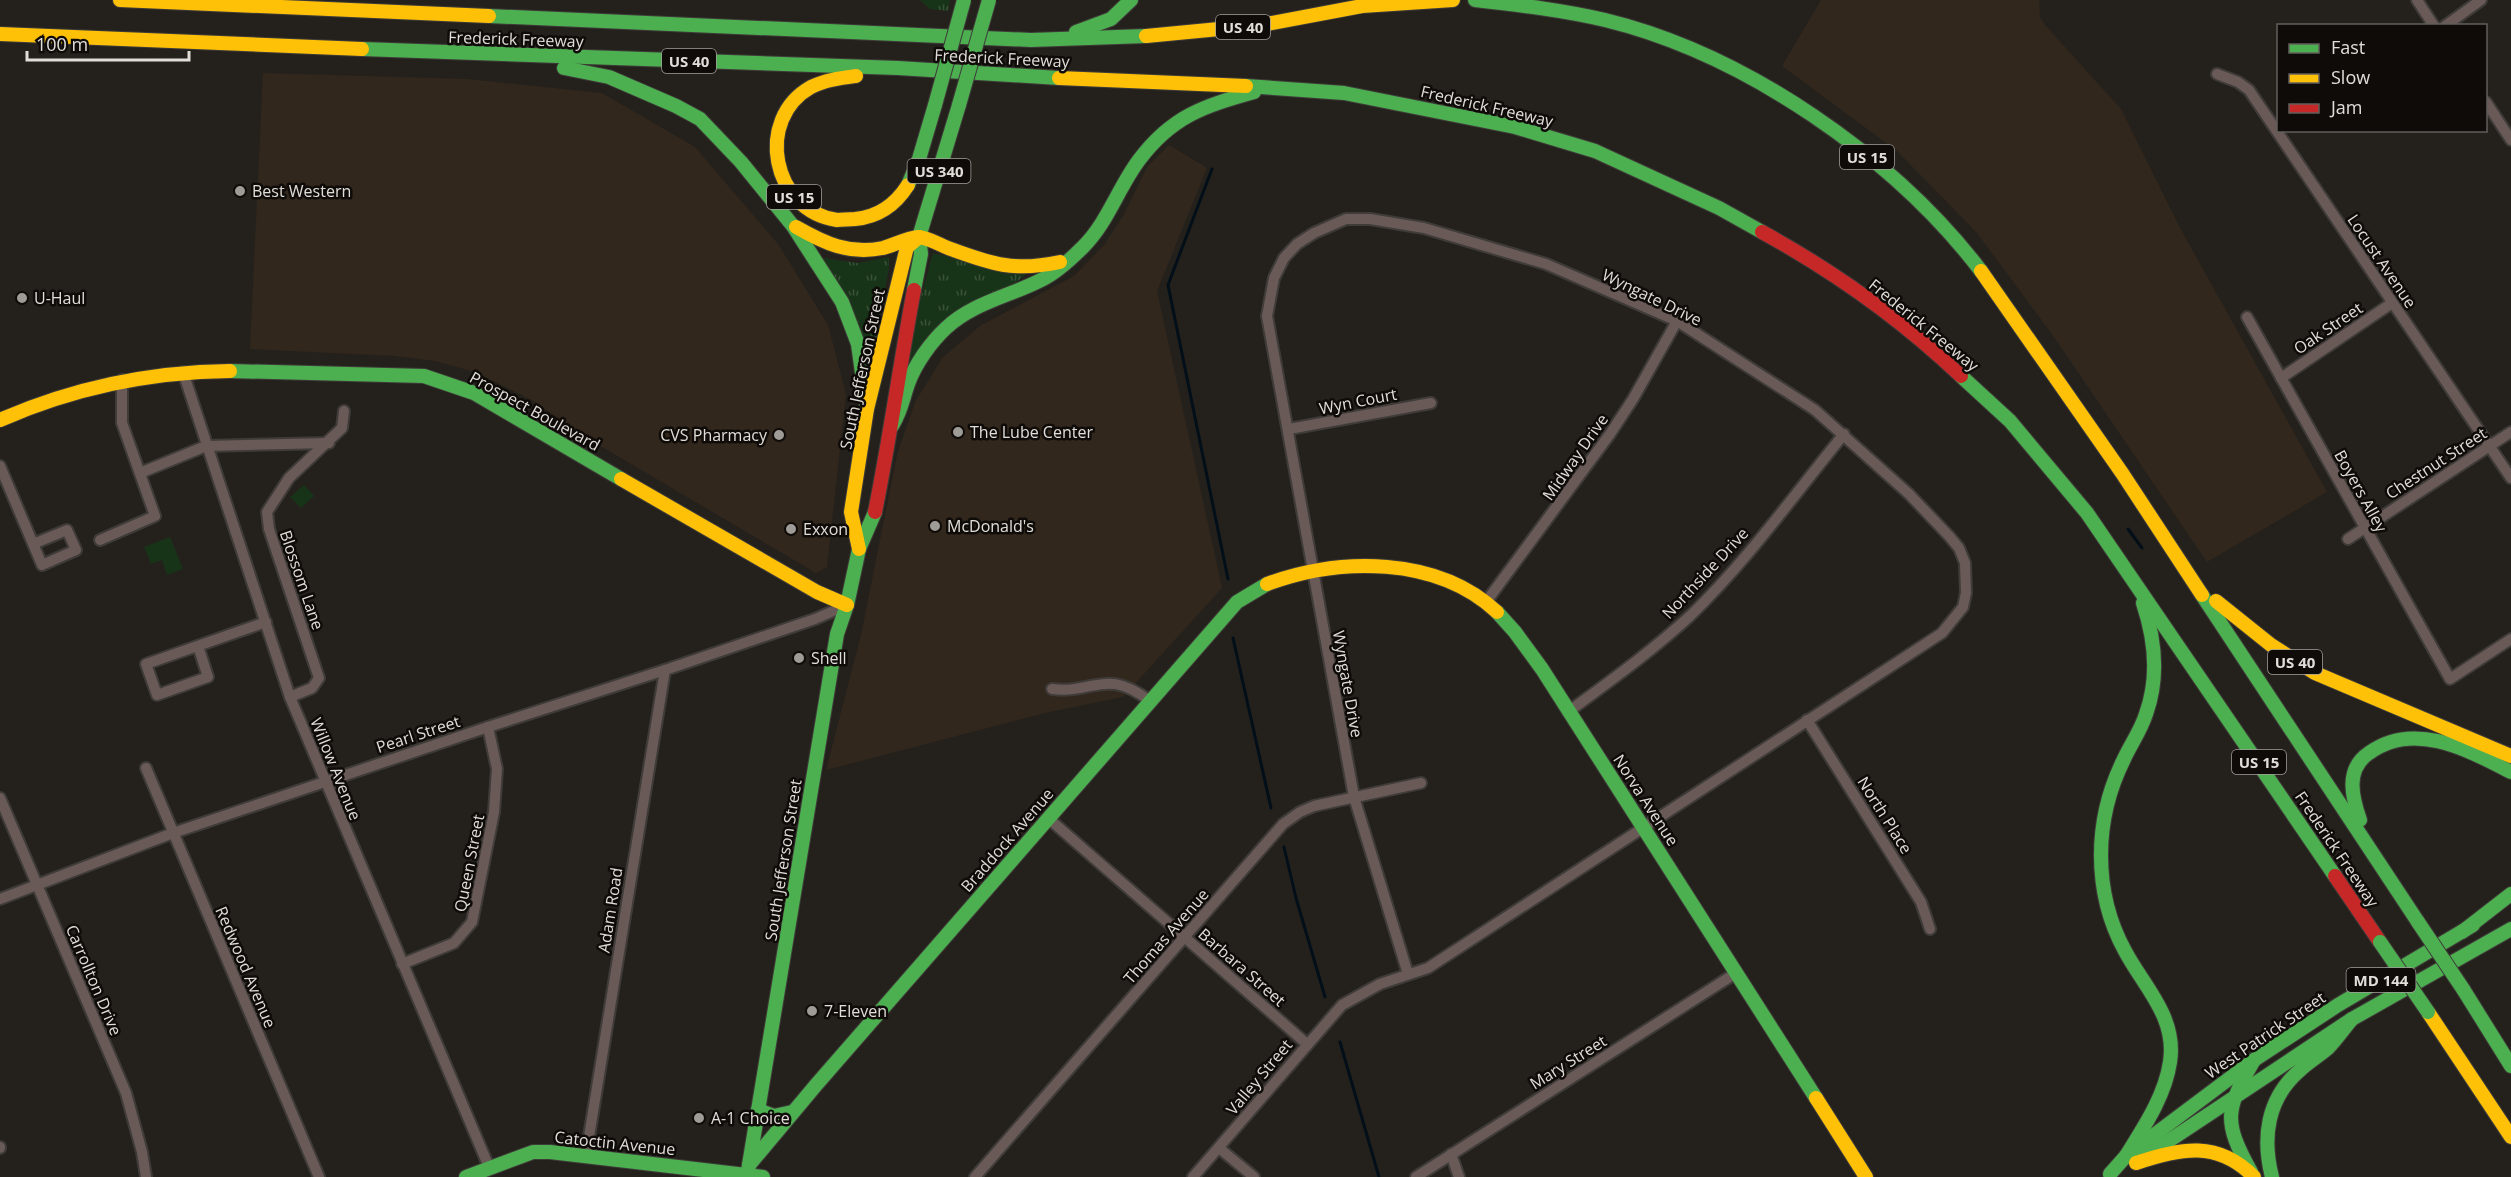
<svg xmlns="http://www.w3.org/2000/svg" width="2511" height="1177" font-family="'Open Sans',sans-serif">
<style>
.built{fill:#31271c}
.grass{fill:url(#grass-tufts)}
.green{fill:#183418}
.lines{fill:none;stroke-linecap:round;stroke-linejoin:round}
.stream{stroke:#030f18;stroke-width:3}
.street-casing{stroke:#3e3b38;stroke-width:14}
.fast-casing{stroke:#3e3b38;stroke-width:16}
.slow-casing{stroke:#3e3b38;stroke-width:16}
.jam-casing{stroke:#3e3b38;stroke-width:16}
.street{stroke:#695a58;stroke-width:10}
.fast{stroke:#4caf50;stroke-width:14}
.slow{stroke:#ffc107;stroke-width:14}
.jam{stroke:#c62828;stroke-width:14}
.fast-bridge-casing{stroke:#3e3b38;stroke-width:16;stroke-linecap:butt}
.fast-bridge{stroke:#4caf50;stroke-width:14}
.poi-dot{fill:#9f9b97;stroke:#0e0b08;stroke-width:2}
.labels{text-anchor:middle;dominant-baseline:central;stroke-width:5;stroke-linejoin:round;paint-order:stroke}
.shield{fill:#0e0b08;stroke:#a29e9a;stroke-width:1.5}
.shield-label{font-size:15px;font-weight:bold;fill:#e1ddd8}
.street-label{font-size:16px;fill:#e1ddd8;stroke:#0e0b08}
.poi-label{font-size:16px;fill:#e1ddd8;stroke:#0e0b08;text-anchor:start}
</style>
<defs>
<pattern id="grass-tufts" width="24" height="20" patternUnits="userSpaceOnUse" patternTransform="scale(1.5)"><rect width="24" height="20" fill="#183418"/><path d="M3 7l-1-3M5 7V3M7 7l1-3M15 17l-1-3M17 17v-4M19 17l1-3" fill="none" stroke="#395139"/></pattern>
</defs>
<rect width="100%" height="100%" fill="#24211d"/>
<g class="built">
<path d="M1821,0H2039L2040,17L2045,25L2121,109L2179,226L2327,492L2207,562L2054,337L1977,233L1897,151L1782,66Z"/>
<path d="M263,73L467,79L602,93L695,147L778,244L828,325L846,394L827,567L816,573L592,441L532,400L475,372L435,361L395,356L250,349Z"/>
<path d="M1169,145L1207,168L1157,291L1222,588L1123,697L1049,712L826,770L861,635L897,455L915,402L943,357L980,326L1074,276L1104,245L1123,216L1147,167Z"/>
</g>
<g class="grass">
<path d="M920,0H950L948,11L930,9Z"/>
<path d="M933,253L1027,274L909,363L920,300Z"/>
<path d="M889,257V268L871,366L824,258L858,263Z"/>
</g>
<g class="green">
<path d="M304,485L314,496L301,508L290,497Z"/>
<path d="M170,537L183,569L167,575L162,560L151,564L144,547Z"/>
</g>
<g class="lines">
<g class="stream">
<path d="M1212,169L1168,285L1228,579"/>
<path d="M2128,529L2142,548"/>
<path d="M1233,638L1271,808"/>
<path d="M1284,847L1296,898L1325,997"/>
<path d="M1340,1042L1379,1177"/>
</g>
<defs>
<g id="street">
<path d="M2417,0L2434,26"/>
<path d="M2445,26L2481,0"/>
<path d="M2217,74L2238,82L2249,90L2511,478"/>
<path d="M2486,102L2511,140"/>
<path d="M2247,317L2450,679L2511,639"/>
<path d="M183,372L290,697L489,1167"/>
<path d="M2281,378L2392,303"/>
<path d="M1289,429L1431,403"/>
<path d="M0,466L42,565L76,550L67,530L33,544"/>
<path d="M140,473L206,446L329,443"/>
<path d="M2348,539L2511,432"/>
<path d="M100,540L155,516L122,423V380"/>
<path d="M1486,602L1610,434L1633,399L1677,321"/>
<path d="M198,646L208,677L157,695L146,664L266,622"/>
<path d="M1052,689C1096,694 1105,667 1150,701"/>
<path d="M290,697L312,688L319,678L269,529L267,512L289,478L342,428L344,411"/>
<path d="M1568,712C1610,681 1652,651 1690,616C1747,561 1794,495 1844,434"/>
<path d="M1807,720L1921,902L1930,929"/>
<path d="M146,768L319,1177"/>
<path d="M0,798L126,1093L142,1152L146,1177"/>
<path d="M1048,818L1307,1044"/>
<path d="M0,899L173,833L488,727L665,670L815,619L847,605"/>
<path d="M402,964L454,943L472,922L494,812L497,769L488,727"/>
<path d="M0,1147V1148"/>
<path d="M1219,1148L1254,1177"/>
<path d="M1451,1154L1459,1177"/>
<path d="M586,1155L665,670"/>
<path d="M975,1177L1283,824L1300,812L1314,806L1421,783"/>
<path d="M1193,1177L1342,1005L1380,984L1428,968L1942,633L1963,607L1966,593L1965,563L1959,548L1949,536L1909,494L1815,410L1677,321L1546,264L1424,228L1370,219H1346L1314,233L1297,244L1284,258L1274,278L1267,316L1354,797L1408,974"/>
<path d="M1416,1177L1736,973"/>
</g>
<g id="fast">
<path d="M1475,0C1519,5 1562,10 1605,20C1745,54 1894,157 1981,271"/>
<path d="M489,16L1031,40L1146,36"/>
<path d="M1076,32L1111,19L1131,0"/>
<path d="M362,49L898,68L1059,78"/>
<path d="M564,68L609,77L676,106L700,119L741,162L793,226L842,302L858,344L867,409"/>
<path d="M1246,86L1344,93L1515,127L1595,151L1719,208L1762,232"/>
<path d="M908,185L919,159L935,105"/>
<path d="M914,290L921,254L919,237L959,105"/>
<path d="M230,371L424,376L474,393L621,479"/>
<path d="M1961,376L2010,421L2087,513L2335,876"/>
<path d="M892,426C902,409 902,401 908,384C915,364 931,342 946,328C974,302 1011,296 1043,279C1057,272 1072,258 1083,247C1108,222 1118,188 1139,160C1172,116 1204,106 1254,92"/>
<path d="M2202,595L2418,922"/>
<path d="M1497,612L1515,632L1542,669L1816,1098"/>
<path d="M2360,820C2352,797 2345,769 2369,753C2414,720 2468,750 2511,772"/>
<path d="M2462,932L2511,894"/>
<path d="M2463,989L2511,1066"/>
<path d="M758,1110L774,1116L792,1112"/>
<path d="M2126,1156C2144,1127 2165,1096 2170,1062C2177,1017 2144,987 2125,951C2109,922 2101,889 2101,855C2101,822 2109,789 2124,759C2131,744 2141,730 2146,714C2159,678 2155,639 2143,603"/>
<path d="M2146,1156L2352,1019L2511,929"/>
<path d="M749,1165L816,1085L1237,602L1267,584"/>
<path d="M2251,1172C2222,1120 2226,1109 2254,1060"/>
<path d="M2110,1174L2126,1156L2254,1060L2338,1005L2473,925"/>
<path d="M466,1177L533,1152H550L763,1177"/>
<path d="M747,1177L837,634L847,605L859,549L875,512"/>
<path d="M2272,1177C2262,1138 2267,1099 2299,1071C2308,1062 2319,1056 2328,1048C2337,1039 2344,1028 2352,1019"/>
</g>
<g id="slow">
<path d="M120,0L489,16"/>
<path d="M0,34L362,49"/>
<path d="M1146,36L1261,25L1362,6L1453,0"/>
<path d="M856,76C841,78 825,80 811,87C754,119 772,211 837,220C842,220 849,219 855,219C878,217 896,204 908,185"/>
<path d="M1059,78L1246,86"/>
<path d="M796,227C824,243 849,255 883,248C894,245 907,238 918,237C927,237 940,245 948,248C991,264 1014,272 1060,262"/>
<path d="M1981,271L2122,473L2202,595"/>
<path d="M0,420C75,387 149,372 230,371"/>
<path d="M621,479L817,592L847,605"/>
<path d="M859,549L851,512L867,409L907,247L919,237"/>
<path d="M1267,584C1340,557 1437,556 1497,612"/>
<path d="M2216,601L2271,645L2315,673L2511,756"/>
<path d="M2428,1012L2511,1137"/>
<path d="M1816,1098L1866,1177"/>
<path d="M2136,1163C2180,1148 2218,1140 2254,1177"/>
</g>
<g id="jam">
<path d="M1762,232C1833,271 1902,320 1961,376"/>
<path d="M875,512C890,438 900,364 914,290"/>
<path d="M2335,876L2380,942"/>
</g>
</defs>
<use href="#street" class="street-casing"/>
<use href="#fast" class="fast-casing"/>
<use href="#slow" class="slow-casing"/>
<use href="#jam" class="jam-casing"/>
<use href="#street" class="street"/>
<use href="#fast" class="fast"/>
<use href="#slow" class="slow"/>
<use href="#jam" class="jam"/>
<defs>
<g id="fast-bridge">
<path d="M935,105L964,0"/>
<path d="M959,105L989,0"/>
<path d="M2418,922L2463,989"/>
<path d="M2380,942L2428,1012"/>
</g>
</defs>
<use href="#fast-bridge" class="fast-bridge-casing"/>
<use href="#fast-bridge" class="fast-bridge"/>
</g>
<g class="poi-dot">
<circle cx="240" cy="191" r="6"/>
<circle cx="22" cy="298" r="6"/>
<circle cx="958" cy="432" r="6"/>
<circle cx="779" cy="435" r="6"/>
<circle cx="935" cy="526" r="6"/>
<circle cx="791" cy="529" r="6"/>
<circle cx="799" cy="658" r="6"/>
<circle cx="812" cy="1011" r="6"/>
<circle cx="699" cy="1118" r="6"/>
</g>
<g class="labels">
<g class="shield">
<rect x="1216" y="15" width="54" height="24" rx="4.5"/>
<rect x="662" y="49" width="54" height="24" rx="4.5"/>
<rect x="1840" y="145" width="54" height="24" rx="4.5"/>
<rect x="907.5" y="159" width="63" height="24" rx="4.5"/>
<rect x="767" y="185" width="54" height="24" rx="4.5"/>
<rect x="2268" y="650" width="54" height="24" rx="4.5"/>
<rect x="2232" y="750" width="54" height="24" rx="4.5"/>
<rect x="2346.5" y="968" width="69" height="24" rx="4.5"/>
</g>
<g class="shield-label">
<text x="1243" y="27">US 40</text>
<text x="689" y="61">US 40</text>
<text x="1867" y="157">US 15</text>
<text x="939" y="171">US 340</text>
<text x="794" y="197">US 15</text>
<text x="2295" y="662">US 40</text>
<text x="2259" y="762">US 15</text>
<text x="2381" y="980">MD 144</text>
</g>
<g class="street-label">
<text transform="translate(516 39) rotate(2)">Frederick Freeway</text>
<text transform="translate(1002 58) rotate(3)">Frederick Freeway</text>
<text transform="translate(1487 106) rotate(13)">Frederick Freeway</text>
<text transform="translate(2382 261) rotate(56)">Locust Avenue</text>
<text transform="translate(1652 297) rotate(26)">Wyngate Drive</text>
<text transform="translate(1924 325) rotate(39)">Frederick Freeway</text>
<text transform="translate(2328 328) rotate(-34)">Oak Street</text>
<text transform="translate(862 369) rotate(-78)">South Jefferson Street</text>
<text transform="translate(1358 401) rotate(-11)">Wyn Court</text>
<text transform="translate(535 411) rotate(29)">Prospect Boulevard</text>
<text transform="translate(1575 457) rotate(-55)">Midway Drive</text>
<text transform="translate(2436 463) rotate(-33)">Chestnut Street</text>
<text transform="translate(2361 491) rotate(61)">Boyers Alley</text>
<text transform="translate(1705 573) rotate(-47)">Northside Drive</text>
<text transform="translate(302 580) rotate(71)">Blossom Lane</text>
<text transform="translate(1348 684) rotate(80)">Wyngate Drive</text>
<text transform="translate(418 734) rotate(-18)">Pearl Street</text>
<text transform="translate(336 769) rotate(68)">Willow Avenue</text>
<text transform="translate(1646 800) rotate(57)">Norva Avenue</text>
<text transform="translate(1885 815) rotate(58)">North Place</text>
<text transform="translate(1007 840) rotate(-49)">Braddock Avenue</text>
<text transform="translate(2337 849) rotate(56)">Frederick Freeway</text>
<text transform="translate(783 860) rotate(-81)">South Jefferson Street</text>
<text transform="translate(469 863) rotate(-79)">Queen Street</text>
<text transform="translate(610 910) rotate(-81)">Adam Road</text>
<text transform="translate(1166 936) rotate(-49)">Thomas Avenue</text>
<text transform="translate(246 967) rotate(67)">Redwood Avenue</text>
<text transform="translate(1242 967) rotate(41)">Barbara Street</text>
<text transform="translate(94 980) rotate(67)">Carrollton Drive</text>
<text transform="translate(2265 1035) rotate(-34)">West Patrick Street</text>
<text transform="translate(1568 1062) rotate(-32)">Mary Street</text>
<text transform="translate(1259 1077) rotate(-50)">Valley Street</text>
<text transform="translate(615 1143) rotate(6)">Catoctin Avenue</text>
</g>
<g class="poi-label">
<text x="252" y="191">Best Western</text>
<text x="34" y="298">U-Haul</text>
<text x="970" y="432">The Lube Center</text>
<text x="767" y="435" text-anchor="end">CVS Pharmacy</text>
<text x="947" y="526">McDonald's</text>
<text x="803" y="529">Exxon</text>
<text x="811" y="658">Shell</text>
<text x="824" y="1011">7-Eleven</text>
<text x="711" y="1118">A-1 Choice</text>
</g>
</g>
<rect x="2277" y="24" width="210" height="108" fill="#0e0b08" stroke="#625f5b" stroke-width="1.5"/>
<rect x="2289" y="44" width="30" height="9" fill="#4caf50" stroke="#625f5b" stroke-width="1.5"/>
<text x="2331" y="54" font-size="18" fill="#e1ddd8">Fast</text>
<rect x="2289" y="74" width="30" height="9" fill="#ffc107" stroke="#625f5b" stroke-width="1.5"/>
<text x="2331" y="84" font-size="18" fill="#e1ddd8">Slow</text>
<rect x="2289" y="104" width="30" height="9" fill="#c62828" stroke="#625f5b" stroke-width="1.5"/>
<text x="2331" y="114" font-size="18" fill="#e1ddd8">Jam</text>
<path d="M27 51v9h162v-9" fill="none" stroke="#e1ddd8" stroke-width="3"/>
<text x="36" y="51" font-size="18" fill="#e1ddd8" stroke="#0e0b08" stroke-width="4.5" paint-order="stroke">100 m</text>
</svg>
